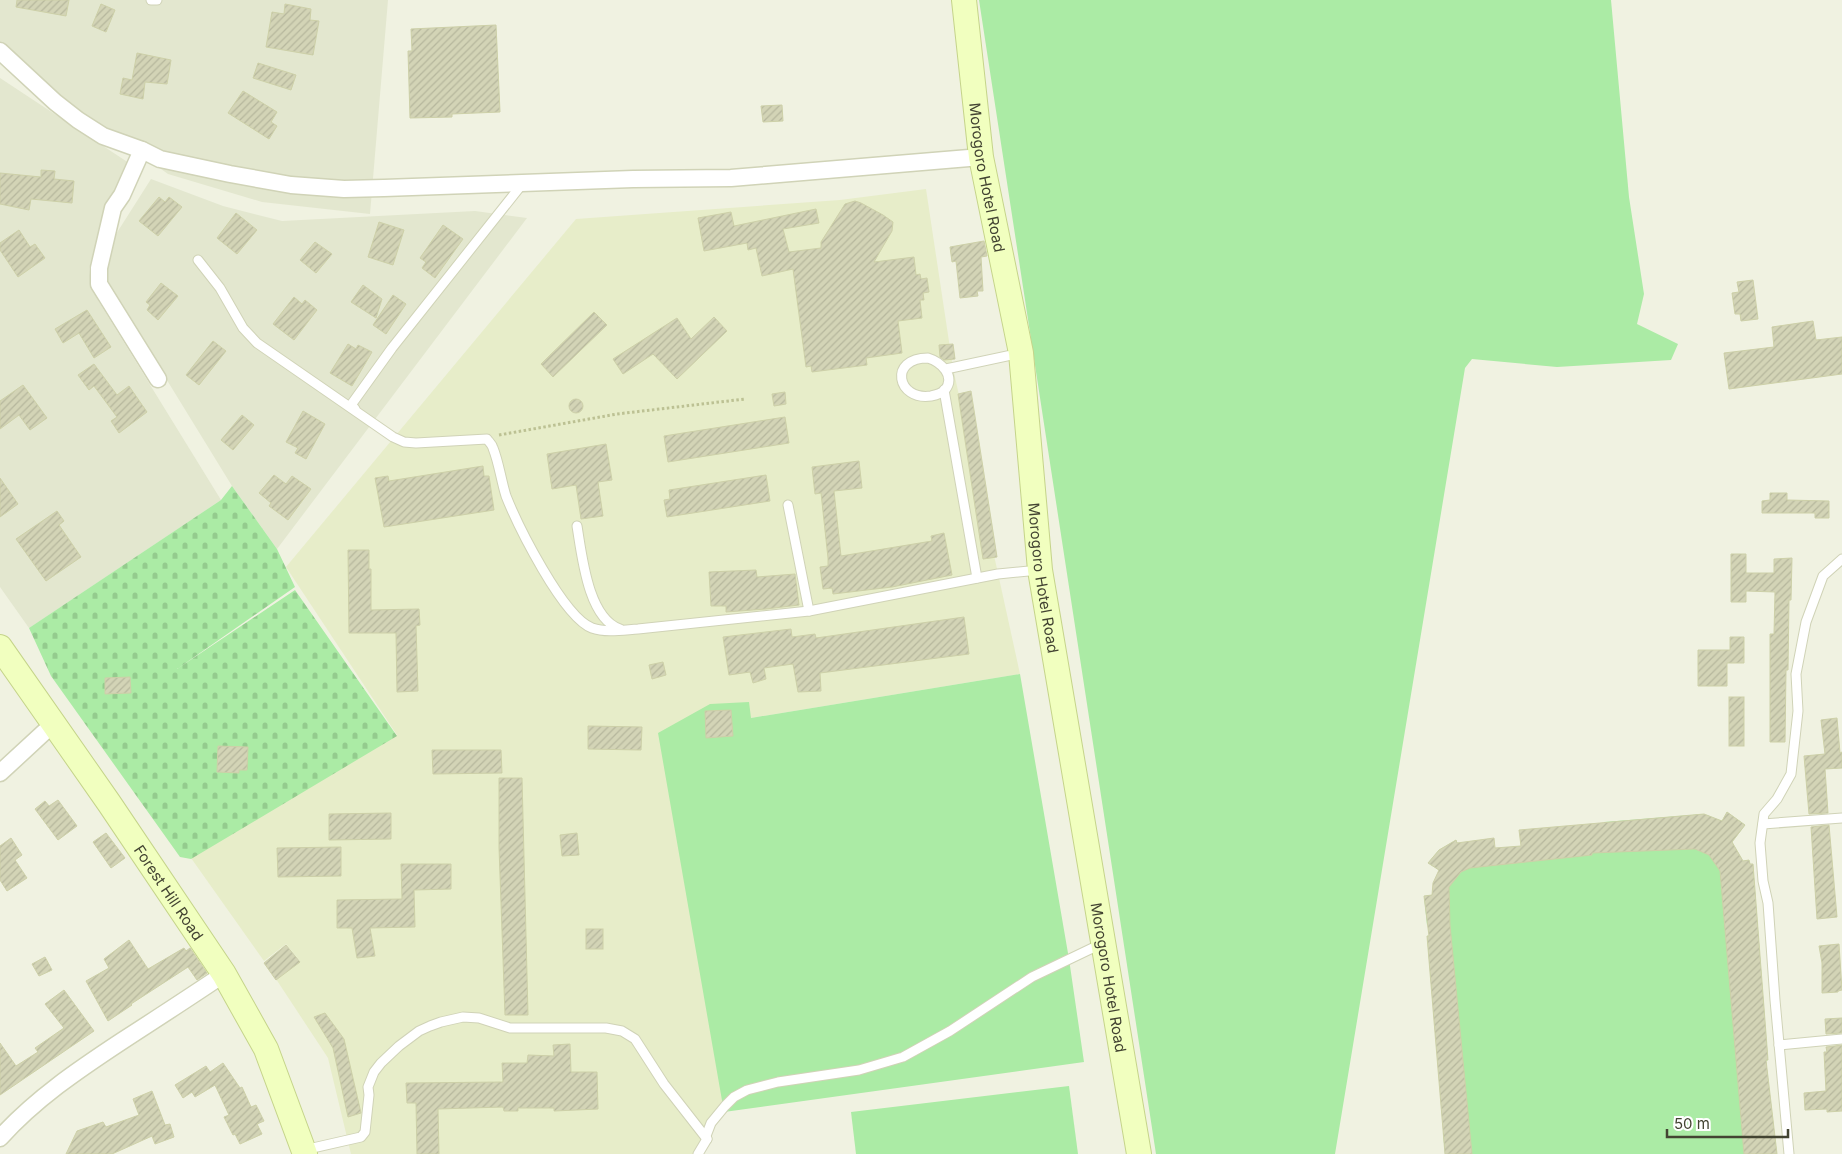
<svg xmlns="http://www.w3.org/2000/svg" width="1842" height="1154" font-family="Inter,sans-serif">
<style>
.residential{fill:#e3e7cf}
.education{fill:#e7edc9}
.green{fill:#abeba5}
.cemetery{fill:url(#cemetery-stones)}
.building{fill:url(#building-hatch);stroke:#cdd0a8}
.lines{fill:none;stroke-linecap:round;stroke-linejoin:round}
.lane-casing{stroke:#d0d3b7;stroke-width:11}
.street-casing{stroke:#d0d3b7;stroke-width:19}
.secondary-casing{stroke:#c5d48a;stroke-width:26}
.path{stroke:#bcc193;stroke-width:3;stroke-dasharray:2.5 2.5;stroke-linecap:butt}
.lane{stroke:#fff;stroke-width:9}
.street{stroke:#fff;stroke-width:16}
.secondary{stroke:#f1ffbf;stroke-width:24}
.labels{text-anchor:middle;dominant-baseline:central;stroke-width:5;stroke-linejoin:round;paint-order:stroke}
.street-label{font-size:15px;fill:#434432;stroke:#fff}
</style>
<defs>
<pattern id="cemetery-stones" width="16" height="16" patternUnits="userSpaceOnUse" patternTransform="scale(1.25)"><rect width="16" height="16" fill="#abeba5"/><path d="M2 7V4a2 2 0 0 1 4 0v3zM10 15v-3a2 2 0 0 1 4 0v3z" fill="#94cb8e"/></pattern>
<pattern id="building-hatch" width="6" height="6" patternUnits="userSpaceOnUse" patternTransform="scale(1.25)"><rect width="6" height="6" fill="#d3d4b6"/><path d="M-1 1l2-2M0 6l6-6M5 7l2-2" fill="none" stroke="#b6b79d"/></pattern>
</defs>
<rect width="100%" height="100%" fill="#f0f2e1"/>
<g class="residential">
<path d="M0,0H388L370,214L262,202L168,174L0,54Z"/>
<path d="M0,78L138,169L111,209L98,236L89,269L92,287L99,302L221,500L29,628L0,587Z"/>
<path d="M151,179L223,206L282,221L475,211L527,218L277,549L232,486L106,281L111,242Z"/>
</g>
<path class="education" d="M926,189L953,368L1020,674L751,718L725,1111L697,1154H351L328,1058L276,979L300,961L286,944L264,961L191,858L397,735L286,567L576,219L840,200Z"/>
<g class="green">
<path d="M979,0H1611L1629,197L1644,294L1637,324L1678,344L1671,360L1557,367L1472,359L1465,368L1335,1154H1156Z"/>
<path d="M1020,674L1069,959L1084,1062L724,1112L658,733L710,704L749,702L751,718Z"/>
<path d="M1727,812L1745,825L1732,842L1743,861L1749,860L1750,864H1753L1768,1060L1766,1061L1777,1154H1445L1443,1133L1454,1132L1443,1123L1427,936L1435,935L1434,924L1427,925L1424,896L1432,895L1439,870L1428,863L1439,850L1456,840L1462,852L1591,839L1604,838V822L1704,814L1722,821Z"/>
<path d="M1069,1086L1078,1154H856L851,1112Z"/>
</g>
<path class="cemetery" d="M232,486L277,549L295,587L177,669L295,590L397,736L191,859L180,857L51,676L29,628L221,500Z"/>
<g class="building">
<path d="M17,0H69L66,16L16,7Z"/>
<path d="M101,4L115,10L106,32L92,26Z"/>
<path d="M285,4L311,9L310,20L319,21L313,55L266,47L272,12L284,14Z"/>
<path d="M496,25L500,112L452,114V117L410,118L408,51H412L411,29Z"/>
<path d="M137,53L171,60L167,84L145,82L143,99L120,94L123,78L132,80Z"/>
<path d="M258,63L296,75L291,90L253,78Z"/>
<path d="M243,91L277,112L271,122L277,126L269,139L228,113Z"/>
<path d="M782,105L783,121L763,122L761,106Z"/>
<path d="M41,170L55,171L54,179L74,181L72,203L31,199L29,210L0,204V173L41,177Z"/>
<path d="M159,197L165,202L169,197L182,207L158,236L139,221Z"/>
<path d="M855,201L861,203L883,215L893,222L892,231L874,262L914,257L916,275L920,274L921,279L927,278L929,292L923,293L924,300H920L922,318L898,321L902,353L866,358L867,365L812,372L811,366L806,367L793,269L762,276L756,248L748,250L747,243L704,251L698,218L731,212L734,226L816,209L819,223L783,229L789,252L821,248V242L845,204Z"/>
<path d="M236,213L257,230L237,254L217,238Z"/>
<path d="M379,222L404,230L393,265L368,257Z"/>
<path d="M443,225L463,239L435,278L422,268L426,262L420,258Z"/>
<path d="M19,230L30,247L35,244L45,258L18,277L0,250V243Z"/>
<path d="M984,241L987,256L981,257L983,291H977L978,296L960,298L956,261L952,262L950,247Z"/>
<path d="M315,242L332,254L316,273L300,260Z"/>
<path d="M1753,280L1758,319L1741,321L1740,314H1735L1732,293L1739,292L1737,282Z"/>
<path d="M161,283L178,296L158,320L147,310L150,305L146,302Z"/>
<path d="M363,285L382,299L376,318L351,302Z"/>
<path d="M393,295L406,304L386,334L373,325Z"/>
<path d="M294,297L302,304L305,300L317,310L294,340L273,324Z"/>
<path d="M87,310L111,347L94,358L79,333L63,343L55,329Z"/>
<path d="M594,312L607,325L553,377L541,364Z"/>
<path d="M714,317L727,331L677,379L653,354L623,374L613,359L677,318L691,339Z"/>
<path d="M1813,321L1816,340L1842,337V374L1729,389L1724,353L1774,347L1772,327Z"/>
<path d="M213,341L226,351L199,385L186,375Z"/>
<path d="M348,344L356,349L358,345L372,352L352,386L330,373Z"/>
<path d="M953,344L955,359L944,360L940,357L939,345Z"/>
<path d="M94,364L117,395L129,386L147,412L119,433L111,421L117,417L94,386L89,390L78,375Z"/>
<path d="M23,385L47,418L30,430L19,415L0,429V401Z"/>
<path d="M971,391L997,557L983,559L958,394Z"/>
<path d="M785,392L786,404L774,406L772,394Z"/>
<circle cx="576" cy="406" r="7"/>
<path d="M303,411L325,424L306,459L295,453L298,448L286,442Z"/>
<path d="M242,415L254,425L233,450L221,440Z"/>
<path d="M785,417L789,443L668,462L664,436Z"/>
<path d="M606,444L612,480L598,482L603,516L581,519L576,485L552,489L547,454Z"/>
<path d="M859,461L862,488L834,491L841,556L932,541L931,536L944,533L952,575L892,587L833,594L832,588L823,589L820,567L828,566V558L821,493L815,494L812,467Z"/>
<path d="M483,466L484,476H489L494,510L384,527L375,478L388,476L389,481Z"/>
<path d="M274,475L286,484L292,476L311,489L288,520L269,506L271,503L259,493Z"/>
<path d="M766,475L770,501L667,517L664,500L670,499L669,490Z"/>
<path d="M0,478L18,504L0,517Z"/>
<path d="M1770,493H1787V500L1829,501V518H1815V513H1762V501L1770,500Z"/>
<path d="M57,511L64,521L59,525L81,557L46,581L16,539Z"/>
<path d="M348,550H369V569H371V610L419,609L420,625L416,626L418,691L397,692L396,633H349Z"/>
<path d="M1731,554H1746V573H1774V559L1792,558L1791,600H1789L1788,670H1786L1785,742H1770V634H1774L1775,592L1746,591V602H1731Z"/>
<path d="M756,570L757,577L795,574L799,605L766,609L726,612V606H711L709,572Z"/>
<path d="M964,617L969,654L820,673L821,691L798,692L793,664L764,668L766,679L753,683L750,672L729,675L723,637L791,629L792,637L815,634L816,638Z"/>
<path d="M1730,637H1744V663H1727V686H1698V650H1730Z"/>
<path d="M663,662L666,675L652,679L649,665Z"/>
<path d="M130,677L131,693L105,694V678Z"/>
<rect x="1729" y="697" width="15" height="49"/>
<path d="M731,710L733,736L706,738L705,711Z"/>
<path d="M1837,718L1840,753L1842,752V768L1825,769L1828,813L1809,814L1804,756L1825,754L1821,720Z"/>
<path d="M588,726L642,727L641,750L588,749Z"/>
<path d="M218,746L248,747L247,770H239V773L217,772Z"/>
<path d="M432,750H501L502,773L433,774Z"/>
<path d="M499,778H522L528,1015H505L499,847Z"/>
<path d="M58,800L77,826L58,840L35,809L45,801L49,806Z"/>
<path d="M1727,812L1745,825L1732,842L1743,861L1749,860L1750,864H1753L1768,1060H1766L1777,1154H1744L1720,871L1709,855L1695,849L1592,853V855L1470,868L1461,872L1449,887L1450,925L1472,1154H1445L1427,936H1429L1424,896L1432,895L1433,883L1439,870L1428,863L1439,850L1456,840L1457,843L1494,838L1495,848L1521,846L1519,830L1704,814L1722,821Z"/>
<path d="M391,813V839L329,840V814Z"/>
<path d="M1829,825L1837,917L1817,919L1811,827Z"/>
<path d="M106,833L125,858L111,868L93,842Z"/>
<path d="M577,833L579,855L562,856L560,835Z"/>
<path d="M11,838L22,855L15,860L27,878L7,891L0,880V846Z"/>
<path d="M341,847V876L278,877L277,848Z"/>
<path d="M401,864H451V889L414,890L415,927L370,928L375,956L357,958L352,928H337V900L402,899Z"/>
<rect x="586" y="929" width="17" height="20"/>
<path d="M129,940L148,969L184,948L186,951L190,948L207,973L197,980L188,967L131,1004L132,1005L108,1021L86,981L109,968L104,959Z"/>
<path d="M1839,944L1842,990L1838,991V992L1822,993V963L1819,946Z"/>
<path d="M286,945L300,962L276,980L264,963Z"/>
<path d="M45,957L52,970L39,976L32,964Z"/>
<path d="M64,990L94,1031L0,1095V1043L16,1066L38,1052L35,1048L64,1028L45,1004Z"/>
<path d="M325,1013L344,1039L361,1113L348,1117L333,1048L314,1017Z"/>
<path d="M1842,1018V1033L1826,1034L1825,1019Z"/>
<path d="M570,1044L571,1072H597L598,1109L554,1111V1108H518V1111H504L503,1107L438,1109L439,1154H417L416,1103H407L406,1083L503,1082L502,1063H527L528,1055L554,1056L553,1045Z"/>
<path d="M1842,1045V1111L1827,1112V1109L1805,1110L1804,1093L1826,1091L1824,1052H1827L1826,1047Z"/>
<path d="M223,1063L240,1088L242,1087L251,1107L256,1105L264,1121L257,1124L262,1134L240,1144L235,1134L233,1135L224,1117L229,1115L215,1085L195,1097L192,1092L183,1098L175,1085L206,1066L210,1072Z"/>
<path d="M152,1091L165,1125L170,1124L174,1137L155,1144L152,1136L112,1154H66L77,1131L103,1122L106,1127L139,1115L133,1099Z"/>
</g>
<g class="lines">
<defs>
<g id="lane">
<path d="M151,0H157"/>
<path d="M198,260L220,288L243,328L257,343L393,437L404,442L416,443L487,439C489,442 492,444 493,448C499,463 501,480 506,496C518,526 563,617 592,628C606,633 623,630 638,629L809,611L998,574L1039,570"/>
<path d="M928,358C941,362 956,376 945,390C941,394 936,395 931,396C897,401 888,358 928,358Z"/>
<path d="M946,369L1021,353"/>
<path d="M944,390L977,578"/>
<path d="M355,409L351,405L392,348L523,183"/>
<path d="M788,505L809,611"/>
<path d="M577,526C582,556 588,618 620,629"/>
<path d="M1763,824L1842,818"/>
<path d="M1779,1045L1842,1039"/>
<path d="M304,1150L361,1137L365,1132L369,1095L368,1087L374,1072L381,1063L399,1046L419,1031L430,1026L441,1022L463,1017L479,1018L510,1028H606L622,1031L635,1039L664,1084L707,1139"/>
<path d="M698,1154L707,1139L706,1136L711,1123L725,1106L734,1097L747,1090L778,1082L859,1070L903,1057L950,1031L1032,977L1103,943"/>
<path d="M1789,1154L1775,1000L1768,903L1763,881L1760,843L1764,814L1777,799L1791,774L1798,711L1796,674L1806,622L1823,576L1842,559"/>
</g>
<g id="street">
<path d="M0,51L55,102L78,120L103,136L142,150L160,159L230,174L291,185L344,189L384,188L633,179L731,178L981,157"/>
<path d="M142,150L122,195L113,208L99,268V284L158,379"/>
<path d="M0,773L53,724"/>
<path d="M0,1138C35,1099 78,1070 122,1041C156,1019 190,997 224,974"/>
</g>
<g id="secondary">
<path id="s1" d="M964,0L981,157L1021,353L1040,570L1139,1154"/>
<path id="s2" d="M0,647L109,803L224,974L266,1049L305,1154"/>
</g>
</defs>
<use href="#lane" class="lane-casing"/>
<use href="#street" class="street-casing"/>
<use href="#secondary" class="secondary-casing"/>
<path class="path" d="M499,435L617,414L745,399"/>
<use href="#lane" class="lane"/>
<use href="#street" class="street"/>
<use href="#secondary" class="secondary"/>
</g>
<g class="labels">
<g class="street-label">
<text stroke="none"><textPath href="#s1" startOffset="179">Morogoro Hotel Road</textPath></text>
<text stroke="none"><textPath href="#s1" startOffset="584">Morogoro Hotel Road</textPath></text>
<text stroke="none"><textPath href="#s2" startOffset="298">Forest Hill Road</textPath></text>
<text stroke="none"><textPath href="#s1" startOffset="989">Morogoro Hotel Road</textPath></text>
</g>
</g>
<path d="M1667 1129v8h121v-8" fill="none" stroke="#434432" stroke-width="2.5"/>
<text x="1674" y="1129" font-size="15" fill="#434432" stroke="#ffffff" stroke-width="4" paint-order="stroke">50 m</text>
</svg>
